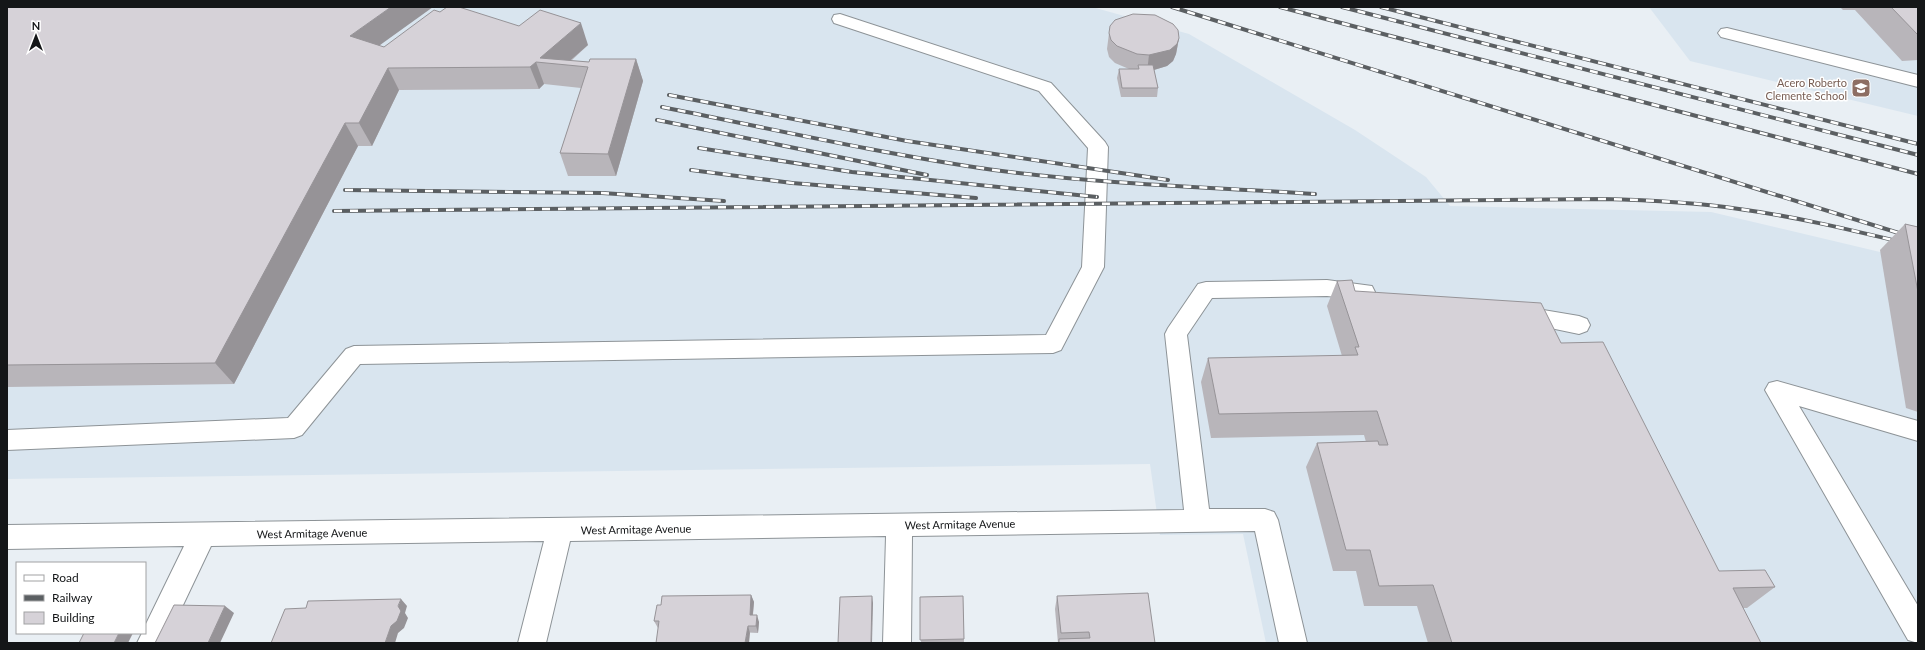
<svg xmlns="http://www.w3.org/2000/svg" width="1925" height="650" font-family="Lato,sans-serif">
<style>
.built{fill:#d9e5ef}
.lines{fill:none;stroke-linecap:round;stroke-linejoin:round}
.minor-casing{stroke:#8d9397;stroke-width:2}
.minor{fill:#fff;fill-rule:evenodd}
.rail-casing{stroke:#5b5f62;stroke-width:4}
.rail{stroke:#fff;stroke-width:2.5;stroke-dasharray:8;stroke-linecap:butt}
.wall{fill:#b8b5ba}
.shaded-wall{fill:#969397}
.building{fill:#d6d2d8;stroke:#969397}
.labels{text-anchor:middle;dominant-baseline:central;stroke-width:3;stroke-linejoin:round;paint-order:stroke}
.education-label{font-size:11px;fill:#785e54;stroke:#fff;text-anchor:end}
.street-label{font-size:11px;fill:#141618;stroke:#fff}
</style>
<rect width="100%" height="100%" fill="#e9eff4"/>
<g class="built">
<path d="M7,7H1092L1189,34L1355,130L1426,177L1450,206L1711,212L1918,261V643H1266L1243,534L1160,535L1150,464L7,479Z"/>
<path d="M1649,7H1918V116L1690,61Z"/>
</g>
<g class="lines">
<defs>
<g id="minor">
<path d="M840,14L1051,83L1105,142L1108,147L1104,267L1061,350L1053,353L360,364L302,435L294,438L7,450V430L288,418L346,349L354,346L1046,335L1082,267L1088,148L1039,91L834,23L832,19L834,15Z"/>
<path d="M1727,28L1918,75V87L1721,37L1718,33L1721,29Z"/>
<path d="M1327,280L1372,286L1375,292L1372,298L1364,300L1327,296L1212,298L1187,335L1209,509H1265L1274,512L1278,520L1307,643H1279L1255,531L912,536L911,643H883L886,536L570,541L546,643H518L544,541L211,546L165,643H137L142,633H145V626L184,546L7,549V525L1184,510L1165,334L1168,328L1198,284L1206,282Z"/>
<path d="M1520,306L1579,316L1587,319L1590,325L1587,331L1579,334L1512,320L1509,314L1512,308Z"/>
<path d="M1777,381L1918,421V441L1799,406L1918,606V643L1908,640L1769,397L1765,390L1769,383Z"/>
</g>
</defs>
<use href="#minor" class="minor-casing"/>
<use href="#minor" class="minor"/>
<defs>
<g id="rail">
<path d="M1172,7L1918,239"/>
<path d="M1280,7L1918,174"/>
<path d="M1342,7L1918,155"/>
<path d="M1381,7L1918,144"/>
<path d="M669,95L907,141L1168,180"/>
<path d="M662,107C772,129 883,154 994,170C1100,184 1208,187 1315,194"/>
<path d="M657,120L927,175"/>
<path d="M699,148L852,172L1097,197"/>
<path d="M691,170L792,183L976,198"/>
<path d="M345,190L602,193L724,201"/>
<path d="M334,211L1602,199C1648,200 1693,202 1739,209C1799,217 1859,232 1918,246"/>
</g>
</defs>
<use href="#rail" class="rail-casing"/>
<use href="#rail" class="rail"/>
</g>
<g class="wall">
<path d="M7,7L380,46L384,47L440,12L519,26L588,45L571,61L589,62L636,59L643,81L616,176H568L560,153L581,88L544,84L539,89L399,90L372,146H358L234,384L7,387Z"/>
<path d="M1840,7H1918V60L1902,61L1855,10H1843Z"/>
<path d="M1109,33L1179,38L1176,54L1173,61L1167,66L1154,70L1158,88L1157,97H1121L1117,78L1119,69H1129L1115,63L1109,57L1107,49Z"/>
<path d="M1905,224L1918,227V412L1906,408L1880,250Z"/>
<path d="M1337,281L1355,291L1561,343L1719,571L1775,587L1747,608H1743L1761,643H1428L1417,606H1364L1356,571H1333L1306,467L1317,443L1366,442L1364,435L1211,438L1201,382L1208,358L1342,356L1327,306Z"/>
<path d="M751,595L754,602L753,615L759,622L758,633L658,628L654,621L661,605Z"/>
<path d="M963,596L964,643H921L920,597Z"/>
<path d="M1057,596L1155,643H1058L1055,609Z"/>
</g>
<g class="shaded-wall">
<path d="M391,7H433L362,58L350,36Z"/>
<path d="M581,23L588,45L566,64L540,58Z"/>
<path d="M1179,38L1176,54L1173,61L1167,66L1147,72L1149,55Z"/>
<path d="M636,59L643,81L616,176L608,154Z"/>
<path d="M536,62L544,84L539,89L530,67Z"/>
<path d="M388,68L399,90L372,146L359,123Z"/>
<path d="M345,123L358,146L234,384L215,363Z"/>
<path d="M751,595L754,602L752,622L750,615Z"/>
<path d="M872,596L873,603L872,643H871Z"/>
<path d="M401,599L407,606L405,613L408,618L404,628L398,633L395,643H385L391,626Z"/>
<path d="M225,606L234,613L220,643H208Z"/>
<path d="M757,615L759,622L758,633L756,626Z"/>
<path d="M748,626L750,633L749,643H745Z"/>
<path d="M119,633H133L128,643H114Z"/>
</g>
<g class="building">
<path d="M7,7H391L350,36L384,47L434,10L440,12L447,7H459L519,26L540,10L581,23L540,58L589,62L590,59H636L608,154L560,153L588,67L536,62L530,67L388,68L359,123H345L215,363L7,365Z"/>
<path d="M1891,7H1918V35Z"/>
<path d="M1133,14L1155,15L1173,24L1178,30L1179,38L1177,44L1170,50L1149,55L1137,54L1117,46L1111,40L1109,33L1110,26L1115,20Z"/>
<path d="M1138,65H1153L1158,88H1122L1119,69H1139Z"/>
<path d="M1905,224L1918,227V292Z"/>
<path d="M1352,280L1355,291L1541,303L1561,343L1603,342L1719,571L1765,570L1775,587L1733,588L1761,643H1452L1433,585L1379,586L1370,550H1346L1317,443L1378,441L1379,445H1388L1377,411L1219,414L1208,358L1358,355L1355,347H1359L1337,281Z"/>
<path d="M1148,593L1155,643H1059V639L1090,638L1089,632L1061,633L1057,596Z"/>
<path d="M751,595L750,615H757L756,626H748L745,643H656L659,621H654L657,605H661L662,596Z"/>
<path d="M872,596L871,643H838L840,597Z"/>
<path d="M963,596L964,639L920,640V597Z"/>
<path d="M401,599L398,606L401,611L397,621L391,626L385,643H271L285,609L306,608L308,601Z"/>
<path d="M174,605L225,606L208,643H155Z"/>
<path d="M84,633H119L114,643H79Z"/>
</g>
<defs>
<symbol id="school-square" viewBox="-11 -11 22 22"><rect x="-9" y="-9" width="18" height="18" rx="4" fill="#8d6e63" stroke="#fff"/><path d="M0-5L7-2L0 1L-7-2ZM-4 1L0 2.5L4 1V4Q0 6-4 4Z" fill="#fff"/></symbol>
</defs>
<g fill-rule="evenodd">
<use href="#school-square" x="1850" y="77" width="22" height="22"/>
</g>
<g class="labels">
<g class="education-label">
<text x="1847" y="82">Acero Roberto<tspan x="1847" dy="13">Clemente School</tspan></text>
</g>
<g class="street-label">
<text transform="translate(960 524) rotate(-1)">West Armitage Avenue</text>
<text transform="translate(636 529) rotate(-1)">West Armitage Avenue</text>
<text transform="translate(312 533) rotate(-1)">West Armitage Avenue</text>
</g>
</g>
<rect width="1925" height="650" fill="none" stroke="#141618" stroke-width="16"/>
<rect x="16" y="562" width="130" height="72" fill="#ffffff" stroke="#a1a2a3"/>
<rect x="24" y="575" width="20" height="6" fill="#ffffff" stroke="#a1a2a3"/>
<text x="52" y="582" font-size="12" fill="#141618">Road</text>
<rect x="24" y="595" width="20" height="6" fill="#5b5f62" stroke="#a1a2a3"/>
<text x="52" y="602" font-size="12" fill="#141618">Railway</text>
<rect x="24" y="612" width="20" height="12" fill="#d6d2d8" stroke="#a1a2a3"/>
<text x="52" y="622" font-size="12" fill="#141618">Building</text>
<g transform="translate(36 36)" stroke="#ffffff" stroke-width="3" paint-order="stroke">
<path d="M0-3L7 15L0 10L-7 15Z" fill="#141618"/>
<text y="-6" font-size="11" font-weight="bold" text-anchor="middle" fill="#141618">N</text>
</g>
</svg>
